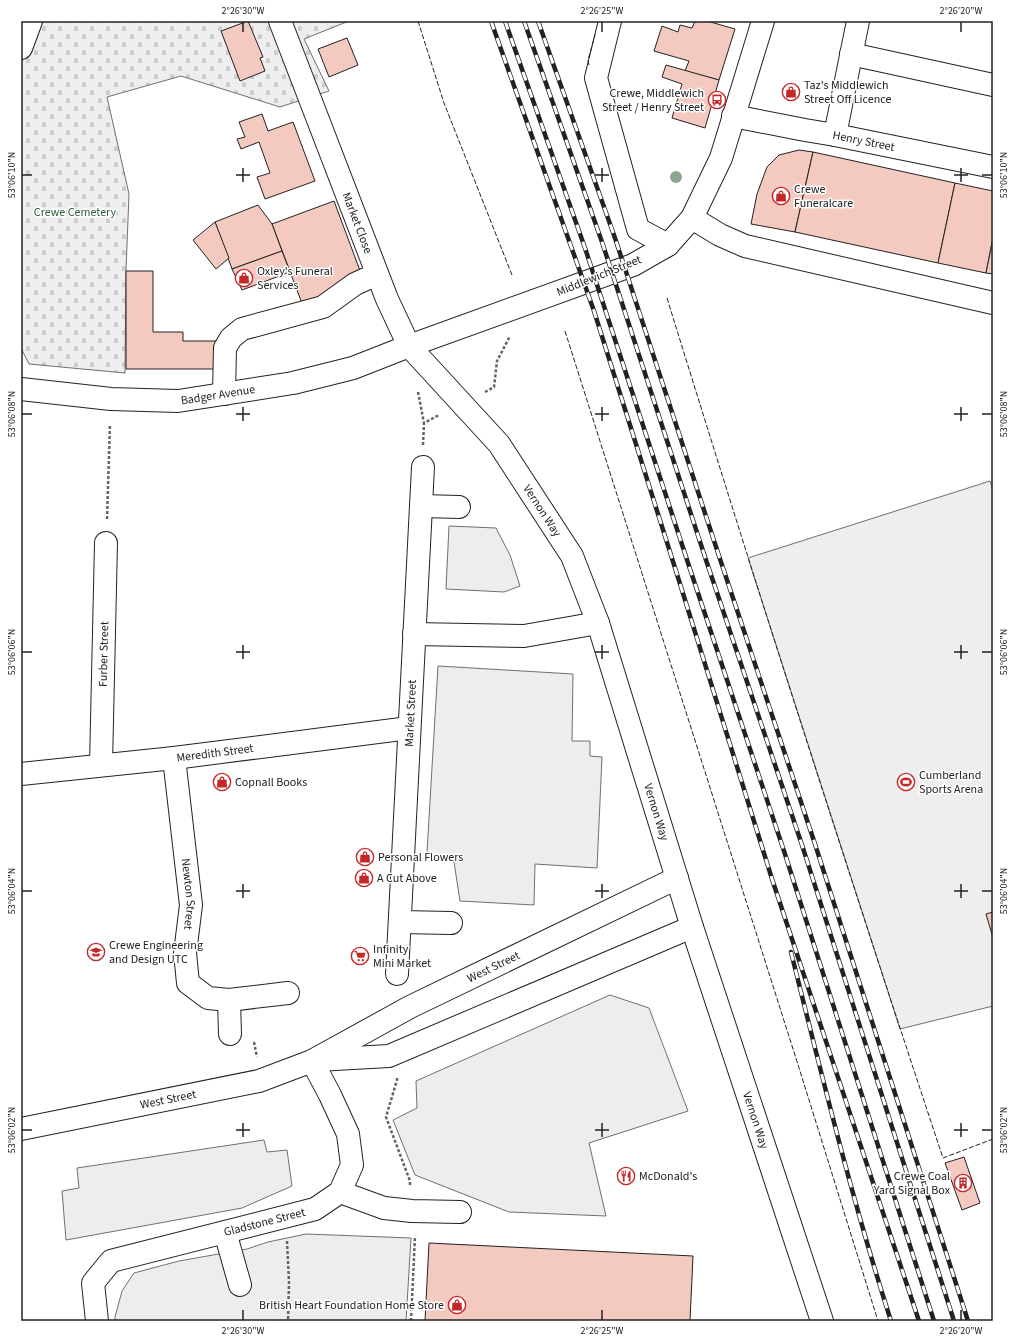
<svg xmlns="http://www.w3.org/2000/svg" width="1014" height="1342" font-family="'Source Sans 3',sans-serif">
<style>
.cemetery{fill:url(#cemetery-stones);stroke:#6f6f6f}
.pitch{fill:#eee;stroke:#6f6f6f}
.parking{fill:#ededed;stroke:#6f6f6f}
.building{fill:#f3c9c0;stroke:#222}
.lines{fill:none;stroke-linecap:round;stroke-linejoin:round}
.minor-casing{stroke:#222;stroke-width:24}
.major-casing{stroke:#222;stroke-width:24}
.path{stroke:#646464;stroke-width:2.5;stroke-dasharray:3 2;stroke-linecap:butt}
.minor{stroke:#fff;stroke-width:22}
.major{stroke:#fff;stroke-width:22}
.rail-casing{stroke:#222;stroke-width:4.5}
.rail{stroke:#fff;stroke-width:3;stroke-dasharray:9;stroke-linecap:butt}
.fence{stroke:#222;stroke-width:1;stroke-dasharray:5 2;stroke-linecap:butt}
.tree{fill:#8da692}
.ticks{fill:none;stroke:#222;stroke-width:1.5}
.labels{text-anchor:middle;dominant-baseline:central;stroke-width:3;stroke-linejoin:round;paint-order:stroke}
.poi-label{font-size:12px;fill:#222;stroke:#fff;text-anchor:start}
.street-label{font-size:12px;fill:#222;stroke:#fff}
.park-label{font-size:12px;fill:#2f5e38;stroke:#fff}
.neatline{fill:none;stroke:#222;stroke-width:1.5}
.ticks-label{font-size:10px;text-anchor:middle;fill:#222}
</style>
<defs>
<pattern id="cemetery-stones" width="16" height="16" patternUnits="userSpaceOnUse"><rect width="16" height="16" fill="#eee"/><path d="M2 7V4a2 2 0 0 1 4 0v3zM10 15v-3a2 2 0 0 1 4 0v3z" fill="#ccc"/></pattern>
</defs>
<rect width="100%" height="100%" fill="#fff"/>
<path class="cemetery" d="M21,21H349L304,39L329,91L280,107L181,76L107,97L129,194L126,271L125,373L29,364L21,348Z"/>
<path class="pitch" d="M990,481L993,490V1006L900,1029L748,558Z"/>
<g class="parking">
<path d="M449,526L496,528L510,555L520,586L504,592L446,589Z"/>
<path d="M438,666L573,674L572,741H590V756L602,757L597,868L535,864L534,905L460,901L454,862L427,852Z"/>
<path d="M610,995L649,1008L688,1111L589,1143L606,1216L509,1212L415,1175L393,1120L417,1108L416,1081Z"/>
<path d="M264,1140L267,1152L287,1150L292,1186L242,1208L66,1240L62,1191L79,1188L77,1168Z"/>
<path d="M306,1234L411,1238L406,1321H115V1317L122,1291L134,1273L179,1261L247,1249L268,1242Z"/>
</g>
<g class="building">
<path d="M248,21L263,57L260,58L265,71L240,81L221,31Z"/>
<path d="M695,21H707L735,29L719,80L685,71L689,61L654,51L662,26L678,32L680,25L692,28Z"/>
<path d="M347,38L358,65L329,77L318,49Z"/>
<path d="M666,65L719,80L705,128L672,118L682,84L662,77Z"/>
<path d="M262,114L268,131L293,122L315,181L265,199L257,177L270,173L259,142L241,149L237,139L245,137L239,122Z"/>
<path d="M799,150L813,152L795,232L751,224L757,194L767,167L779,155Z"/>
<path d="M813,152L955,183L938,263L795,232Z"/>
<path d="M955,183L993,191V238L986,273L938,263Z"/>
<path d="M334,201L362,276L303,306L272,224Z"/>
<path d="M258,205L272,224L282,251L232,269L215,222Z"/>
<path d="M215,222L229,258L216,269L193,240Z"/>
<path d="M993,238V274L986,273Z"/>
<path d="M282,251L290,272L242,290L232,269Z"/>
<path d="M126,271H153V332H183V341H218V369H126Z"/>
<path d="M993,912V938L986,914Z"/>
<path d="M964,1157L980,1203L962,1210L945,1163Z"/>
<path d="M429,1243L693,1256L690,1321H425Z"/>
</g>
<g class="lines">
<defs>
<g id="minor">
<path d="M610,21L596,78L638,229L668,245"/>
<path d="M21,48L31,21"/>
<path d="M851,54L993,85"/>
<path id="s1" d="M733,116L805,130L835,135L993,167"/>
<path d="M835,135L858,21"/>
<path d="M692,218L720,235L745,246L993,303"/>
<path id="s2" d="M21,389L111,399L178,401L293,383L353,368L409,346L387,299L280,21"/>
<path d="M224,394L225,348L231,338L242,329L323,307L355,284L377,274"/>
<path d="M421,506L459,507"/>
<path d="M414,634L524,636L598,623"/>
<path id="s3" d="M174,758L191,905L185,953L188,983L208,998L229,1000L288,993"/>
<path id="s4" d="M101,765L106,543"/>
<path id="s5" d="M21,774L174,758L409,728"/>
<path d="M400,922L451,923"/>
<path id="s6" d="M397,974L423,467"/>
<path d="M229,1000L230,1034"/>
<path d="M340,1192L384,1208L412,1211L460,1212"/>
<path d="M225,1232L240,1285"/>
<path id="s7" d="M97,1321L93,1283L111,1261L315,1209L340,1192L352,1165L348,1134L330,1095L312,1061"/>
</g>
<g id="major">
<path id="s8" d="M763,21L721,158L692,218L668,245L633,265L409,346L499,444L572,556L598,623L692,927L822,1321"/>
<path d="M317,1060L389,1056L692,927"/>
<path id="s9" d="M21,1129L259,1081L312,1061L410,1007L677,878"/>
</g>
</defs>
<use href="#minor" class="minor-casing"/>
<use href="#major" class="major-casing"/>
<g class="path">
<path d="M418,392L424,423"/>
<path d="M485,392L494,387L497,361L510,336"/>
<path d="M423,445L424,423L439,415"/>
<path d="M107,519L110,424"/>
<path d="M254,1042L257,1057"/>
<path d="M397,1078V1080L386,1117L410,1181V1187"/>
<path d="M287,1241L289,1282L288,1321"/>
<path d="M411,1321L415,1236"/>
</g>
<use href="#minor" class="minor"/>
<use href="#major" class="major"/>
<defs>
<g id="rail">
<path d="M491,21L594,311L676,571L772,879L919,1321"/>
<path d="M505,21L585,248L689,566L784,851L934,1321"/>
<path d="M524,21L602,242L706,560L802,845L954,1321"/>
<path d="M538,21L615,238L719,556L814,841L968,1321"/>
<path d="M791,952C822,1076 852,1200 891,1321"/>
</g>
</defs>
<use href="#rail" class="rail-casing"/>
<use href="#rail" class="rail"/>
<g class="fence">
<path d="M418,21L444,103L512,275"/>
<path d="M589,65L588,60L595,35"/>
<path d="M667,298C756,586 848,872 943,1158L993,1139"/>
<path d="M565,331L800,1071L878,1321"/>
</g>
</g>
<circle class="tree" cx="676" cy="177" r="6"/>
<path class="ticks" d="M243,22V32M602,22V32M961,22V32M243,168V182M602,168V182M961,168V182M22,175H32M236,175H250M595,175H609M954,175H968M982,175H992M243,407V421M602,407V421M961,407V421M22,414H32M236,414H250M595,414H609M954,414H968M982,414H992M243,645V659M602,645V659M961,645V659M22,652H32M236,652H250M595,652H609M954,652H968M982,652H992M243,884V898M602,884V898M961,884V898M22,891H32M236,891H250M595,891H609M954,891H968M982,891H992M243,1123V1137M602,1123V1137M961,1123V1137M22,1130H32M236,1130H250M595,1130H609M954,1130H968M982,1130H992M243,1310V1320M602,1310V1320M961,1310V1320"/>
<defs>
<symbol id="shop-ring" viewBox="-11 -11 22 22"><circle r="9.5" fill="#fff" stroke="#c62828" stroke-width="1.5"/><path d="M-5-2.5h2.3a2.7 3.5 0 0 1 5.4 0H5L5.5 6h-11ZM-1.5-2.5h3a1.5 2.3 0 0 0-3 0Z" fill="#c62828"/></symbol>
<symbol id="bus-ring" viewBox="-11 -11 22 22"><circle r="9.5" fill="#fff" stroke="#c62828" stroke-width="1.5"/><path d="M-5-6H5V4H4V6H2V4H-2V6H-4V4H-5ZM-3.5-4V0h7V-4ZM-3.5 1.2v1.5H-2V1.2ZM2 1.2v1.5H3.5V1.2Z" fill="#c62828"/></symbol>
<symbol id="stadium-ring" viewBox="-11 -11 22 22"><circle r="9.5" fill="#fff" stroke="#c62828" stroke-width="1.5"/><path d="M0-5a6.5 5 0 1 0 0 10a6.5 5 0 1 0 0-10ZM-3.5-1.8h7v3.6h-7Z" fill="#c62828"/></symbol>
<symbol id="school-ring" viewBox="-11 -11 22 22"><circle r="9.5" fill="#fff" stroke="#c62828" stroke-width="1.5"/><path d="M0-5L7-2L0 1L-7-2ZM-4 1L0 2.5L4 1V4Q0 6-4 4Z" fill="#c62828"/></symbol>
<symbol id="supermarket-ring" viewBox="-11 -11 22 22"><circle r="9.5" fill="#fff" stroke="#c62828" stroke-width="1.5"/><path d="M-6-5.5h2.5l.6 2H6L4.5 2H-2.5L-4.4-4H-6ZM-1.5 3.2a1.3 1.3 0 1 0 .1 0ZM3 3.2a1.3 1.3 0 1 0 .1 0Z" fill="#c62828"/></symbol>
<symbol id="restaurant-ring" viewBox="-11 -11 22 22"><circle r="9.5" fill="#fff" stroke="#c62828" stroke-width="1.5"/><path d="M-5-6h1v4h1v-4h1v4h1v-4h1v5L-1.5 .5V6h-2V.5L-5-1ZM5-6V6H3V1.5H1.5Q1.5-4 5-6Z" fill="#c62828"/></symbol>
<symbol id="building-ring" viewBox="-11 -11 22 22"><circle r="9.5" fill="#fff" stroke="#c62828" stroke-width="1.5"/><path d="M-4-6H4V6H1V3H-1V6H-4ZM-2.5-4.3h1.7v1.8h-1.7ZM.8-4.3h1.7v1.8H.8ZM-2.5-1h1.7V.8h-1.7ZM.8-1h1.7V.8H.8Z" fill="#c62828"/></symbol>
</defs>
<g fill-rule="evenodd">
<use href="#shop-ring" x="781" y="82" width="20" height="20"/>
<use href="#bus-ring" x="707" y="90" width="20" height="20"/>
<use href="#shop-ring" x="771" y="186" width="20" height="20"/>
<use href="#shop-ring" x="234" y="268" width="20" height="20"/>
<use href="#shop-ring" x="212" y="772" width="20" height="20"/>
<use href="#stadium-ring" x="896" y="772" width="20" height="20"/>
<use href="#shop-ring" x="355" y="847" width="20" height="20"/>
<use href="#shop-ring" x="354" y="868" width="20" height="20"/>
<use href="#school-ring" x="86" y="942" width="20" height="20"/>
<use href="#supermarket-ring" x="350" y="946" width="20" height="20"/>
<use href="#restaurant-ring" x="616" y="1166" width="20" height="20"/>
<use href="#building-ring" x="953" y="1173" width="20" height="20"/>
<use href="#shop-ring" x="447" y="1295" width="20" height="20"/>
</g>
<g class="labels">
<g class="poi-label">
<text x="804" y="85">Taz's Middlewich<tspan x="804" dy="14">Street Off Licence</tspan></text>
<text x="704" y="93" text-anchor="end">Crewe, Middlewich<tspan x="704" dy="14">Street / Henry Street</tspan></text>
<text x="794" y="189">Crewe<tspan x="794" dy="14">Funeralcare</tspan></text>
<text x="257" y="271">Oxley's Funeral<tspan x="257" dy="14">Services</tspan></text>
<text x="919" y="775">Cumberland<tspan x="919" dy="14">Sports Arena</tspan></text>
<text x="235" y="782">Copnall Books</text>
<text x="378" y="857">Personal Flowers</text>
<text x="377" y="878">A Cut Above</text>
<text x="109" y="945">Crewe Engineering<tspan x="109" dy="14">and Design UTC</tspan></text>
<text x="373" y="949">Infinity<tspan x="373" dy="14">Mini Market</tspan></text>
<text x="639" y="1176">McDonald's</text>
<text x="950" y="1176" text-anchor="end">Crewe Coal<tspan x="950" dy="14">Yard Signal Box</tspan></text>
<text x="444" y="1305" text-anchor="end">British Heart Foundation Home Store</text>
</g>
<g class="street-label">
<text stroke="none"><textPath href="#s1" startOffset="133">Henry Street</textPath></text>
<text transform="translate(357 223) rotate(69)">Market Close</text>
<text transform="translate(599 276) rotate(-22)">Middlewich Street</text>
<text stroke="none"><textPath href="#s2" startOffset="198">Badger Avenue</textPath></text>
<text stroke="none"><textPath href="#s8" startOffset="737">Vernon Way</textPath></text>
<text stroke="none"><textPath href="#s4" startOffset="111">Furber Street</textPath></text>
<text stroke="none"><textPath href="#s6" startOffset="261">Market Street</textPath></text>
<text stroke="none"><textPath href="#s5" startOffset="195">Meredith Street</textPath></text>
<text stroke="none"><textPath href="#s8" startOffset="1061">Vernon Way</textPath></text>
<text stroke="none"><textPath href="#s3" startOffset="137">Newton Street</textPath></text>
<text stroke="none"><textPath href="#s9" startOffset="504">West Street</textPath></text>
<text stroke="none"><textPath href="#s9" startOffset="150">West Street</textPath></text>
<text stroke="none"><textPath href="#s8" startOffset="1385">Vernon Way</textPath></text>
<text stroke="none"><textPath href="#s7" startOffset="225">Gladstone Street</textPath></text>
</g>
<g class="park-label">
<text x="75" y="212">Crewe Cemetery</text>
</g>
</g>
<rect width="1014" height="1342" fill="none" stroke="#ffffff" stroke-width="44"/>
<rect x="22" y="22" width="970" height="1298" class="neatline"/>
<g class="ticks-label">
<text x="243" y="14">2°26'30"W</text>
<text x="602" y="14">2°26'25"W</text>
<text x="961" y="14">2°26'20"W</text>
<text transform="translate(11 175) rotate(-90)" y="4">53°06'10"N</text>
<text transform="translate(1003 175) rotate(-90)" y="4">53°06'10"N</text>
<text transform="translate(11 414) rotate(-90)" y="4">53°06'08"N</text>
<text transform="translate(1003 414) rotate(-90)" y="4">53°06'08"N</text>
<text transform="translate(11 652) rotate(-90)" y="4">53°06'06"N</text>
<text transform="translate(1003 652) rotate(-90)" y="4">53°06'06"N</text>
<text transform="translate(11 891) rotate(-90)" y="4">53°06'04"N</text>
<text transform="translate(1003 891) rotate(-90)" y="4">53°06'04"N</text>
<text transform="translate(11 1130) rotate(-90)" y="4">53°06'02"N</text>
<text transform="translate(1003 1130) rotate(-90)" y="4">53°06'02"N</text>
<text x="243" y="1334">2°26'30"W</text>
<text x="602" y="1334">2°26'25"W</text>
<text x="961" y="1334">2°26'20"W</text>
</g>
</svg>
